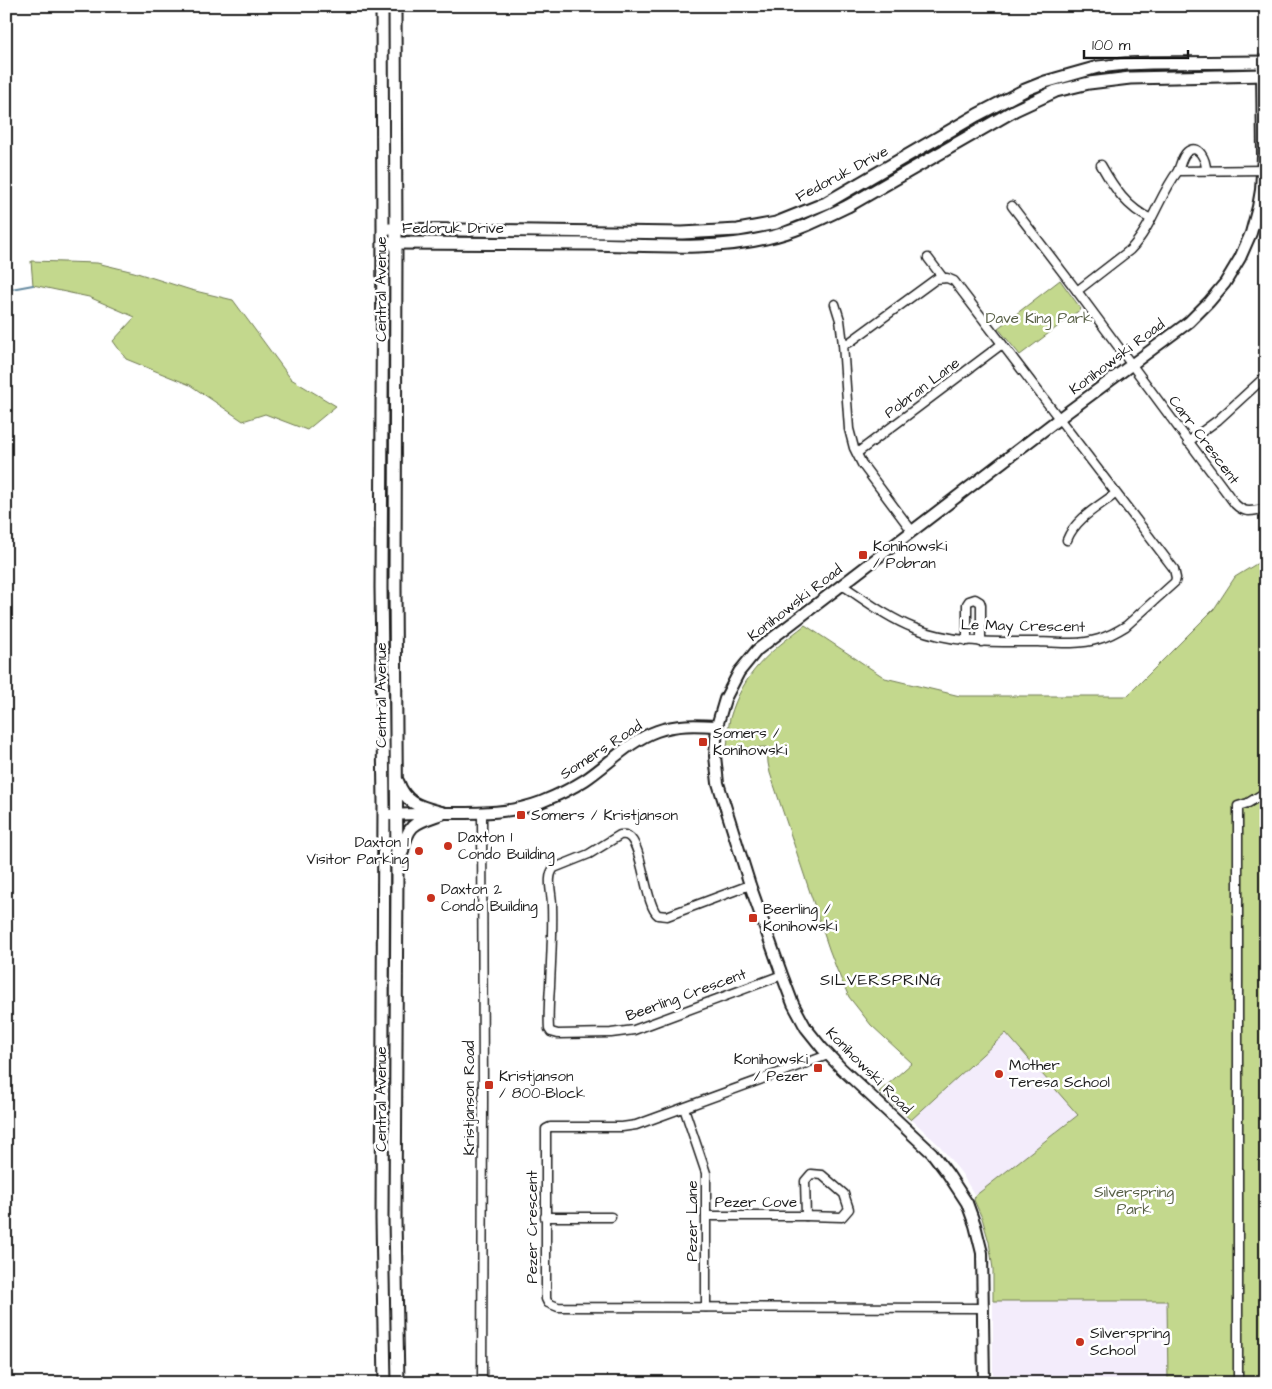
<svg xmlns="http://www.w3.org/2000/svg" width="1272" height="1389" font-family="'Architects Daughter',sans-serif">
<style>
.built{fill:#f3ecfb}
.green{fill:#c3d88d;stroke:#707a54}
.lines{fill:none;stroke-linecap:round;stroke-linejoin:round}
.stream{stroke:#668aa0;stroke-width:2}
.minor-casing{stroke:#1c1c1c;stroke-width:11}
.tertiary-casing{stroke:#1c1c1c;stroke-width:14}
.secondary-casing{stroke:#1c1c1c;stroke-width:15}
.minor{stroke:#fff;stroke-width:8}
.tertiary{stroke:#fff;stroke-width:10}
.secondary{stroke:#fff;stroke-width:11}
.poi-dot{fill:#c8321e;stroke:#fff;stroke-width:2}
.labels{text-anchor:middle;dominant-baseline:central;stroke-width:5;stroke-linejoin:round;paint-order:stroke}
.street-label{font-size:15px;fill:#1c1c1c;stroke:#fff}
.park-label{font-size:15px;fill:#565e44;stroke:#fff}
.poi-label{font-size:15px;fill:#1c1c1c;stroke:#fff;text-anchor:start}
.neighbourhood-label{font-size:16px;letter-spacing:1px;fill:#1c1c1c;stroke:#fff}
</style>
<rect width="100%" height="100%" fill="#fff"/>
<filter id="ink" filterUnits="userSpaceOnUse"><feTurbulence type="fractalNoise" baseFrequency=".02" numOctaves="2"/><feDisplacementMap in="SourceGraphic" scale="10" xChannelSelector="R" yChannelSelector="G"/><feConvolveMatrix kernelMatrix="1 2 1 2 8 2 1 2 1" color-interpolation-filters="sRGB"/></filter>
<g filter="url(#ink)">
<g class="built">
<path d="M1006,1033L1078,1115L975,1196L962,1174L940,1146L907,1115Z"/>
<path d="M993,1301H1167L1168,1383H993Z"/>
</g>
<g class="green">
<path d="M31,261L97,263L134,272L191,290L233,300L291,379L336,406L307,430L265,414L243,421L190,385L126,359L113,341L135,317L89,297L33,285Z"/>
<path d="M1060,280L1081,309L1020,355L998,328Z"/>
<path d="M1266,558V1383H1168L1167,1301H993V1269L989,1242L982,1218L974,1200L975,1196L1078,1115L1006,1033L911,1120L879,1092L912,1063L871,1025L849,997L837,970L829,949L770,773L768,763L767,747L727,749C728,739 728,727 730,718C744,671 769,653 805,625L885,678L960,696H1127L1214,609L1235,577Z"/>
</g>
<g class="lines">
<path class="stream" d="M6,290L33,285"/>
<defs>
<g id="minor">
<path d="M1101,165C1114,188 1127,208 1151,219"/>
<path d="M1266,170L1178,171C1159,196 1152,227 1130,250L1077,291L1235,504C1246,515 1252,510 1266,509"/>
<path d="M1178,171C1180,166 1182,156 1187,152C1199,142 1206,161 1206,170"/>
<path d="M1012,206L1077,291"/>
<path d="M928,258L943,278"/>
<path d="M835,304L840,320L843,344"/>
<path d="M1188,442L1218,420L1266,376"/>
<path d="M857,453L1002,344"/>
<path d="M1067,540C1075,519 1099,506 1115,494"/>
<path d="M842,585C865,600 888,618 914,628C954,644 996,642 1038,642C1058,643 1079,645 1099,639C1109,636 1118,631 1126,626L1175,582L1176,578L1174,569L954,281L947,278L936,279L850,342L843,344L849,429L854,448L862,464L912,531"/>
<path d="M967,641V604L969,601L975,599L980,602L981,605V642"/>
<path d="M750,885L667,916L658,915C645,906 643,844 628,836C625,834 623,835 620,835L589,854L554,868C546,877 552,893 552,905C553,932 551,959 550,986C549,1000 548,1015 549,1029L551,1032L558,1034L611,1033L634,1030L782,975"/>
<path d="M828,1055L636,1125L622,1127H550L546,1129V1299L548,1303L558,1307L984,1308"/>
<path d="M684,1108L706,1173V1307"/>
<path d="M811,1174L822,1175L844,1194L849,1209L842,1217L806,1216L805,1181Z"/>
<path d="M706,1216H806"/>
<path d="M545,1217H611"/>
<path d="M482,1383L483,1100L482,813"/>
<path d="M1238,1383V806L1248,803L1266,792"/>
</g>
<g id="tertiary">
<path d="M390,815C408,814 426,814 443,813C476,813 510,814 541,802C556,796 571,789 585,780C609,764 629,741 657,731C676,724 696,725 717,726"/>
<path d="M984,1383L982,1253L975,1225L967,1203L948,1174L932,1153L841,1068L822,1048L806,1028L793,1004L782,975L750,885L718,783L715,756L717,726L725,699L739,672L757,650L1065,414L1189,322L1209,302L1225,283L1240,258L1251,233L1258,207L1261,190L1263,156L1262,68"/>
</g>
<g id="secondary">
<path d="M382,6L383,229L381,588L384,804L382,1219L385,1383"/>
<path d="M395,6L396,243L395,588L397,874L395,1219L398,1383"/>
<path d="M389,229L682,233L738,230L760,226L776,223L826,203L977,115L1025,90L1045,82L1098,67L1126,64L1151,63L1266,62"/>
<path d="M391,243C458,243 525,244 592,244C649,245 711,251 766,238C795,232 821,219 848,206L1015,110L1056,91L1089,83L1130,78L1266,75"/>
<path d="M398,782C406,805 422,807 443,813"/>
<path d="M402,853C408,822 415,823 443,813"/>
</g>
</defs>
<use href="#minor" class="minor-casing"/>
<use href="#tertiary" class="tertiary-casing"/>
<use href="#secondary" class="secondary-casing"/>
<use href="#minor" class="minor"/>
<use href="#tertiary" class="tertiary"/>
<use href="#secondary" class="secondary"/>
</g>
</g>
<g class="poi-dot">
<rect x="858" y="550" width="10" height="10" rx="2.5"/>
<rect x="698" y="737" width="10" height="10" rx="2.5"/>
<rect x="516" y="810" width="10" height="10" rx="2.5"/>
<circle cx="448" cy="846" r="5"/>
<circle cx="419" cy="851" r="5"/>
<circle cx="431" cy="898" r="5"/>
<rect x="748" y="913" width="10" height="10" rx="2.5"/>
<rect x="813" y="1063" width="10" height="10" rx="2.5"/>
<circle cx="999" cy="1074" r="5"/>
<rect x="484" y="1080" width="10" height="10" rx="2.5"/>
<circle cx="1080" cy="1342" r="5"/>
</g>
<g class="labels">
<g class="street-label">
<text transform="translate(842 174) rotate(-28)">Fedoruk Drive</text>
<text x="453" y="228">Fedoruk Drive</text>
<text transform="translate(381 289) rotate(-90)">Central Avenue</text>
<text transform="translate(1117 357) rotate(-37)">Konihowski Road</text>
<text transform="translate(922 388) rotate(-37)">Pobran Lane</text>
<text transform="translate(1204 440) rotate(53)">Carr Crescent</text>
<text transform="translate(795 603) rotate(-38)">Konihowski Road</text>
<text transform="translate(1023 626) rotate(1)">Le May Crescent</text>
<text transform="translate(381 695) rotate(-90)">Central Avenue</text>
<text transform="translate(601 750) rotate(-33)">Somers Road</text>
<text transform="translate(686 995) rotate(-20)">Beerling Crescent</text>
<text transform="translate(869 1071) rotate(45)">Konihowski Road</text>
<text transform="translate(469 1098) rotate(-90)">Kristjanson Road</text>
<text transform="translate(381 1099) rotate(-90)">Central Avenue</text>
<text x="756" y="1202">Pezer Cove</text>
<text transform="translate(692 1221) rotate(-90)">Pezer Lane</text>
<text transform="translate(532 1227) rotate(-90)">Pezer Crescent</text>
</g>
<g class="park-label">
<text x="1039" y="318">Dave King Park</text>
<text x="1134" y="1192">Silverspring<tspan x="1134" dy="17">Park</tspan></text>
</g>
<g class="poi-label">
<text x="873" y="546">Konihowski<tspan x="873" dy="17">/ Pobran</tspan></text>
<text x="713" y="733">Somers /<tspan x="713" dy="17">Konihowski</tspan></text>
<text x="531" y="815">Somers / Kristjanson</text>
<text x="458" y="837">Daxton 1<tspan x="458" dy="17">Condo Building</tspan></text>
<text x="409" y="842" text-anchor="end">Daxton 1<tspan x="409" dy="17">Visitor Parking</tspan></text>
<text x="441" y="889">Daxton 2<tspan x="441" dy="17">Condo Building</tspan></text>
<text x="763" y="909">Beerling /<tspan x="763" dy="17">Konihowski</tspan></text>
<text x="808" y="1059" text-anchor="end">Konihowski<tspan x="808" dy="17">/ Pezer</tspan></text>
<text x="1009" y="1065">Mother<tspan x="1009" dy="17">Teresa School</tspan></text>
<text x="499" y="1076">Kristjanson<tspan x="499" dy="17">/ 800-Block</tspan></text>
<text x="1090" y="1333">Silverspring<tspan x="1090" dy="17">School</tspan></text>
</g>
<g class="neighbourhood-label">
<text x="881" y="980">SILVERSPRING</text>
</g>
</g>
<rect width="1272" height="1389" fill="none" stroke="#fff" stroke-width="25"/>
<rect x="12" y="12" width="1247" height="1364" fill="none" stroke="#1c1c1c" stroke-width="2" filter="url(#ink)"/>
<path d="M1084 50v8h104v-8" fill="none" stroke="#1c1c1c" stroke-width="2.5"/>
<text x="1092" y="50" font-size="15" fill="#1c1c1c" stroke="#ffffff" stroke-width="4" paint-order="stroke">100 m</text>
</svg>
